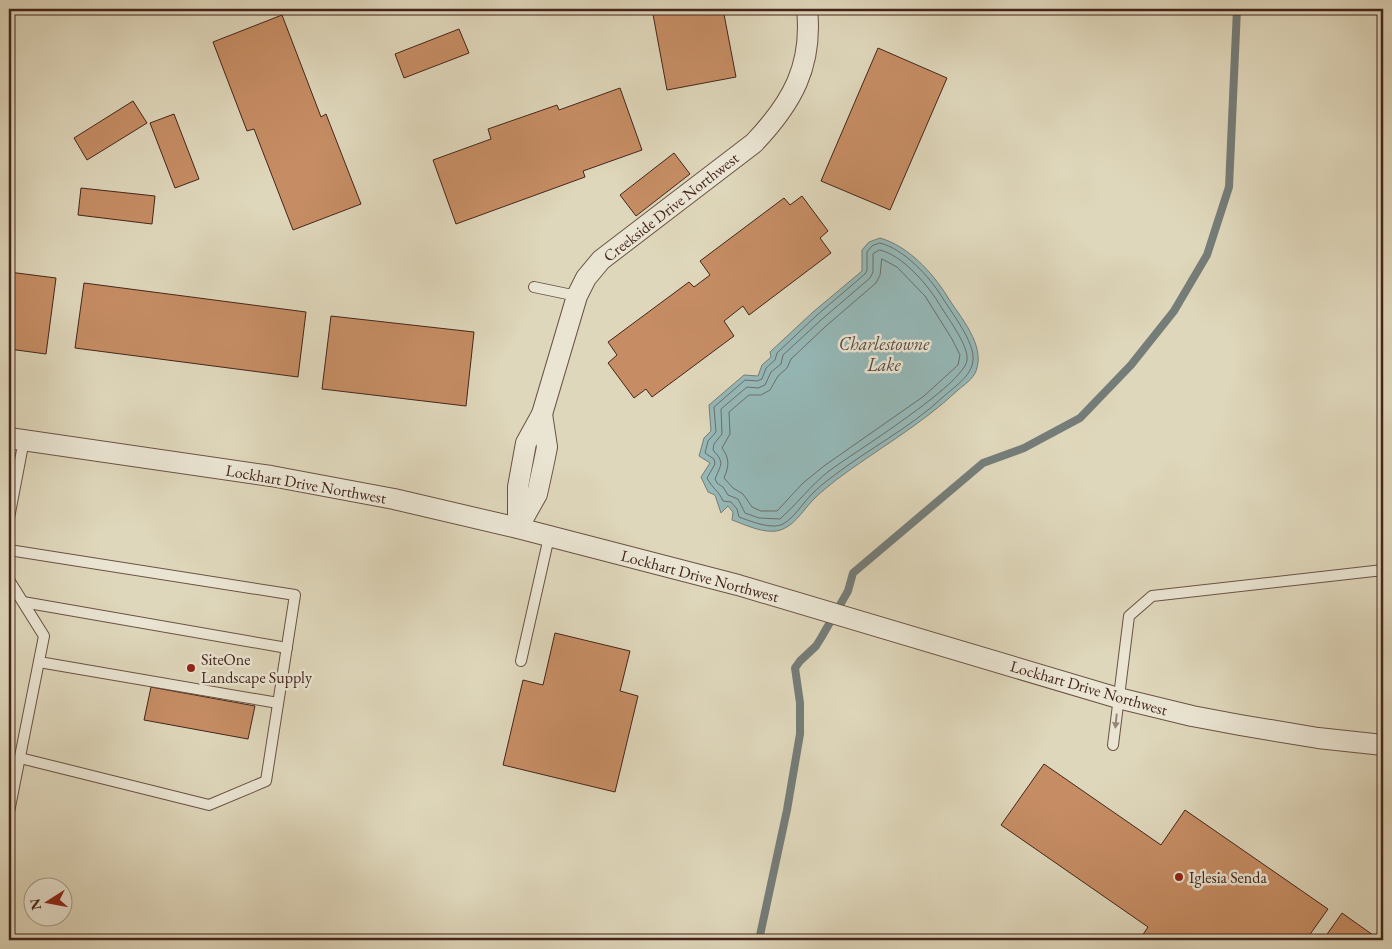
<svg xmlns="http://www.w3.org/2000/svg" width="1392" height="949" font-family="'EB Garamond',serif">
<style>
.water{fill:#95b8b7;stroke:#757d79}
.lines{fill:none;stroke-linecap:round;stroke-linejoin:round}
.shore{stroke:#6c6e69;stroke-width:1}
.stream{stroke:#757d79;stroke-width:8}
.building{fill:#c68d64;stroke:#44251b}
.lane-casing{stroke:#6b5243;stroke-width:12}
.street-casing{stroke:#6b5243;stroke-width:22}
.lane{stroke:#eae5d3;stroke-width:10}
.street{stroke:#eae5d3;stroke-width:20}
.oneway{fill:#978577}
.poi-dot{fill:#8f2418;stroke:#eae5d3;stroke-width:2}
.labels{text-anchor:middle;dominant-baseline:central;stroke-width:5;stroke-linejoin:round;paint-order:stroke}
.street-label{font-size:16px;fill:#44251b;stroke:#eae5d3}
.poi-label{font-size:16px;fill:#44251b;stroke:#eae5d3;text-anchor:start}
.water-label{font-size:18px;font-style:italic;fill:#584a42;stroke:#eae5d3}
</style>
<rect width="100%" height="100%" fill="#dfd7bb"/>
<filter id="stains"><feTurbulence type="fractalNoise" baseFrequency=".004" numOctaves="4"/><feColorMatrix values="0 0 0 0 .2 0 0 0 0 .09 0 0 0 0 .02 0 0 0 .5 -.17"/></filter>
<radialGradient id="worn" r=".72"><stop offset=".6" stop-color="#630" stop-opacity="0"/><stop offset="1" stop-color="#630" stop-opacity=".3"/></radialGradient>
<path class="water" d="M880,238C908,246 932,272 947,296C960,317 986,345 976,371C973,379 964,385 958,390C921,425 876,450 836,480C829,486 822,491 816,497C805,507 797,523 783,529C768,536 746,525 732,520L733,512L728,506L721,513L715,495L708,492L701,477L710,463L699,456L704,438L711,431L709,405L744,375L758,376L762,365L771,357L770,352L813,312L862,271V250L869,242Z"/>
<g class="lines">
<g class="shore">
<path d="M880,243C904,249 929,276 942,297C951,312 975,342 973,360C972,376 954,387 943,397C910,428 868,449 832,477C825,482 818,488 812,494C802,504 795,517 783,524C772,530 750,521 739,517L737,509L731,502L723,501C719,491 712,488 707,478L715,464L714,459L705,453L708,441L716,432L714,407L745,380L757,381L762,379L766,368L775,360L777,353L817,315L865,274L867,270V252L872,246Z"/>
<path d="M880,250C902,255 927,284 938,302C946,316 969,345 967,360C965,384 853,453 829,471C811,485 797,504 780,519L759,518L745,513L738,499L728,495L723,487L717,483L715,479C721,464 725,463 713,450L714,444L722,434L721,409L747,387L758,388L765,385L771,372L781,364L783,355L821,320L870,278L873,272V254Z"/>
<path d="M882,259L897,267L925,296L952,339L960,355L958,365L924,396L824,466L803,483L777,511H761L752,507L743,494L733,488L724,478C729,466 730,459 722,448L730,434L729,412L749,395H761L770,390L778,376L787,368L791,359L826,326L876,283L880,275Z"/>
</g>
<path class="stream" d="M759,940L787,810L800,734V703L795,668L800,661L816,646L821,638L848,591L853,573L983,463L1024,448L1080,418L1131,365L1174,311L1207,255L1229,187L1237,9"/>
</g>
<g class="building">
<path d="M652,9H723L736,77L667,90Z"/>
<path d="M282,15L321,117L326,114L361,204L293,230L254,129L247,131L213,42Z"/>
<path d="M459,29L469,53L404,78L395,54Z"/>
<path d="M878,48L947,78L890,210L821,181Z"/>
<path d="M620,88L642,150L583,171L585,177L456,224L433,160L491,139L488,129L557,105L559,110Z"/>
<path d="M133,101L147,123L87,160L74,138Z"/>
<path d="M174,114L199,179L175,188L150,123Z"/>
<path d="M674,153L690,174L636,216L620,195Z"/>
<path d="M81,188L155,196L152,224L78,215Z"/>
<path d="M802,196L828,231L820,238L831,253L749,315L743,306L724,321L734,336L652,397L646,389L634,398L608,363L617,355L608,342L689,282L694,287L710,275L700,261L784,198L790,205Z"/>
<path d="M9,272L56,278L46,354L9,349Z"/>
<path d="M84,283L306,312L298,377L75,348Z"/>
<path d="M331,316L474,332L466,406L322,389Z"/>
<path d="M555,633L630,651L620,691L638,696L615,792L503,765L523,680L543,685Z"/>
<path d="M151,687L255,706L248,739L144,720Z"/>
<path d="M1044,764L1161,845L1185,810L1328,909L1306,940H1147L1142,936L1148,927L1001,825Z"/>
<path d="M1342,913L1380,940H1323Z"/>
</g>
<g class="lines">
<defs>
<g id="lane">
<path d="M534,287L577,296"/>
<path d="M9,518L24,440"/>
<path d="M9,550L295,595L266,781L209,805L20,758"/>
<path d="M9,580L44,636L9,812"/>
<path d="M23,602L287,648"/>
<path d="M521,661L549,537"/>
<path d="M39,662L278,703"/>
<path d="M1113,745L1129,616L1152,596L1383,570"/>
</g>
<g id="street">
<path d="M9,438L271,476L394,499L518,528L738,585L1118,698L1192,716L1240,725L1318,738L1383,745"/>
<path d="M519,526L537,494L544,462L547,447L542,414"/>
<path d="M518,528V487L526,443L542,414L577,296L586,278L601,260L754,143C792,103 813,66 807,9"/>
</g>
</defs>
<use href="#lane" class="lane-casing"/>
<use href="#street" class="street-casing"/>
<use href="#lane" class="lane"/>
<use href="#street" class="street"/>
</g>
<defs><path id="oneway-solid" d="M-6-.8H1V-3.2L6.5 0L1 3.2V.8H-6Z" transform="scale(1.25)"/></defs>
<use class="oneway" href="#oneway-solid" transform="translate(1116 721) rotate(96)"/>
<g class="poi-dot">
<circle cx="191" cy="668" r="5"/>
<circle cx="1179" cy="877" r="5"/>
</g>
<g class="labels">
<g class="street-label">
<text transform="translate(671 207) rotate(-38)">Creekside Drive Northwest</text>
<text transform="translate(306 484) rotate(10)">Lockhart Drive Northwest</text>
<text transform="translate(700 576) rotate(15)">Lockhart Drive Northwest</text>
<text transform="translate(1089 688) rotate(16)">Lockhart Drive Northwest</text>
</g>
<g class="poi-label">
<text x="201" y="659">SiteOne<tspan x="201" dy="18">Landscape Supply</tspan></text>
<text x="1189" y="877">Iglesia Senda</text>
</g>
<g class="water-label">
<text x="884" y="343">Charlestowne<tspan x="884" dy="21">Lake</tspan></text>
</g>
</g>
<rect width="1392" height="949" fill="none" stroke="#dfd7bb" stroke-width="30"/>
<rect x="10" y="10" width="1372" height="929" fill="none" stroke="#44251b" stroke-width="2.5"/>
<rect x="15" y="15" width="1362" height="919" fill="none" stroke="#44251b"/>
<g transform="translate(48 902) rotate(259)"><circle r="24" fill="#eae5d3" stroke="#a89889"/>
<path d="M0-4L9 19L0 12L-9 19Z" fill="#8f2418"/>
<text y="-8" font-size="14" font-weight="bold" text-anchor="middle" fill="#44251b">N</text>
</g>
<rect width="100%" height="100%" filter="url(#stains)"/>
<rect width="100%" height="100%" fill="url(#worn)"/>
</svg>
